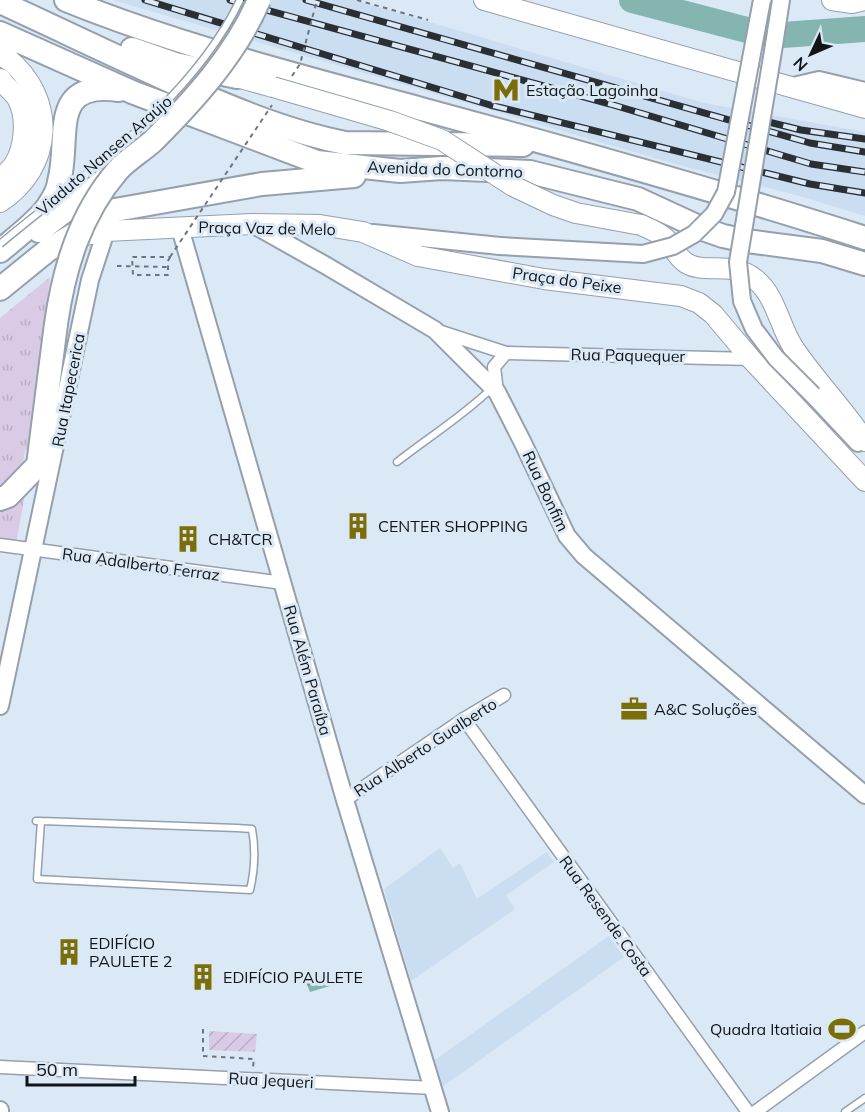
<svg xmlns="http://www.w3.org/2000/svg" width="865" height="1112" font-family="Mulish,sans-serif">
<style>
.built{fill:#cbddf0}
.park{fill:url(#park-tufts)}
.garden{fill:url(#garden-furrows)}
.water{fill:url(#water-waves)}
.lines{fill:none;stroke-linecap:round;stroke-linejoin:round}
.river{stroke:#85b5b1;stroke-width:26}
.lane-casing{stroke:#94a0ac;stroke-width:9}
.street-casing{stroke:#94a0ac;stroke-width:15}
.secondary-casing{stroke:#94a0ac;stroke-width:20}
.primary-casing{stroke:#94a0ac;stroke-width:22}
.highway-casing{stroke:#94a0ac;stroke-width:26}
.path{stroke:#6c757d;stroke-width:2;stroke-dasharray:4.5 4.5;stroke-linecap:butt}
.lane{stroke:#fff;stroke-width:6}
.street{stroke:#fff;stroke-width:12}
.secondary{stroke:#fff;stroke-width:16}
.primary{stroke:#fff;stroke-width:20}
.highway{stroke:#fff;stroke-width:22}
.rail-casing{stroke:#292f35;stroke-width:7}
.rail{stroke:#dbe8f5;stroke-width:4.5;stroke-dasharray:14;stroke-linecap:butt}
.lane-bridge-casing{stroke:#94a0ac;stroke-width:9;stroke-linecap:butt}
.secondary-bridge-casing{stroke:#94a0ac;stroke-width:20;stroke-linecap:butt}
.primary-bridge-casing{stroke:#94a0ac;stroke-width:22;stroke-linecap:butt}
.highway-bridge-casing{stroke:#94a0ac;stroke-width:26;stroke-linecap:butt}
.path-bridge{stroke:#6c757d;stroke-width:2;stroke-dasharray:4.5 4.5;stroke-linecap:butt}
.lane-bridge{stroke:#fff;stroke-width:6}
.secondary-bridge{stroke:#fff;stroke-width:16}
.primary-bridge{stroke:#fff;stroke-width:20}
.highway-bridge{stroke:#fff;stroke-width:22}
.labels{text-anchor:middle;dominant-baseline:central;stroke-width:6;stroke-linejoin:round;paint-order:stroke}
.poi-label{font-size:16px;fill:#101519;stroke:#dbe8f5;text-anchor:start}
.street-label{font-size:16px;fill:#101519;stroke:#dbe8f5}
</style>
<defs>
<pattern id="park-tufts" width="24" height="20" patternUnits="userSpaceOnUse" patternTransform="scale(1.5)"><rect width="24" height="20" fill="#d9cbe5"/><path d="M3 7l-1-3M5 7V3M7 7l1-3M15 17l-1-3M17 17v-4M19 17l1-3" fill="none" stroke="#b9adc4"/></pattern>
<pattern id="garden-furrows" width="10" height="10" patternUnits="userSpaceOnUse" patternTransform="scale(1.5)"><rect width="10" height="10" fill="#d9cbe5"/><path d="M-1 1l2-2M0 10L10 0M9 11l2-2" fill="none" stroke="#b9adc4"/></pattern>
<pattern id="water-waves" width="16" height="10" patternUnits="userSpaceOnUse" patternTransform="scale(1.5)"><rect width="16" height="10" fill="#85b5b1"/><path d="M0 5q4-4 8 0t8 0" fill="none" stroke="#6b928f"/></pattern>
</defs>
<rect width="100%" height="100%" fill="#dbe8f5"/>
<g class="built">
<path d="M113,0H355L704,103L865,132V216L796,195L679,165Z"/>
<path d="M440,848L453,868L460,863L477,899L547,852L554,862L506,895L515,909L411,981L384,889Z"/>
<path d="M609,936L624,957L442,1087L435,1060Z"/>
</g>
<g class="park">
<path d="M50,277L30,446L25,451L21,473L0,493V318Z"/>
<path d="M25,494L16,544L0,542V507Z"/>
</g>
<path class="garden" d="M209,1031L257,1034L255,1052L209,1050Z"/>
<path class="water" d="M327,976L330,986L310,992L306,982Z"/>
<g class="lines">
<path class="river" d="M632,0L762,34L783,35L865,29"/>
<defs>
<g id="lane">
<path d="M397,462C429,437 463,416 492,388"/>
<path d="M36,821H41L237,828L252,829C256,851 255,869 250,890L37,879L41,821"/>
<path d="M845,1112L865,1098"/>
</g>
<g id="street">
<path d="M438,331L506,353L751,359"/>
<path d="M497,392L494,367L506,353"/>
<path d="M0,545L283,583"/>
<path d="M464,719L748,1112"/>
<path d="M345,800L464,719L504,695"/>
<path d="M0,1067L434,1088"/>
<path d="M755,1112L865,1032"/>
</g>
<g id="secondary">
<path d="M774,45L781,0"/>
<path d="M789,87L819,80L865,91"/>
<path d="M252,224L325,265L435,330L497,392L523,443L567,536L584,556L865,795"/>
<path d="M180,228L345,800L440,1112"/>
<path d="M373,233L500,246"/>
<path d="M813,395L858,443"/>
<path d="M0,706L90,280L106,231"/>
<path d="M0,1110V1112"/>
</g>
<g id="primary">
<path d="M484,0L865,108"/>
<path d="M832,0L852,3L865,0"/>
<path d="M237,77L273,87"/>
<path d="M0,180C4,175 9,171 13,166C25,149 28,117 17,98C13,92 6,86 1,81"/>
<path d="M0,202C54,167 57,98 7,58"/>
<path d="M641,225C650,229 658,232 665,238C672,246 677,257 686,263C706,275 732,260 755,279C776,296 779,325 793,347C815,380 843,408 865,441"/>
<path d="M76,237L106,231L252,224L320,225L363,232L418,256L544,279L681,296L699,303L713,314L751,359L865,481"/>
</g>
<g id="highway">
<path d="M66,0C182,47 305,77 425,110C573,150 720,191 865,238"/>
<path d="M0,2C63,31 125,61 188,89C239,111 290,132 345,143L523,145"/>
<path d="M0,33L132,92L317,162L400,171L442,168L530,172L638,199L703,229L723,236L747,241L822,251L865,264"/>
<path d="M132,49L175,64L237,77"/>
<path d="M0,52L7,58"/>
<path d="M0,80L1,81"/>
<path d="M39,231L110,176"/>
<path d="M0,251C13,240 43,217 50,203C54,197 58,189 59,182C71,138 47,80 119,90"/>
<path d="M0,289L48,250L115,210L262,184L354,176"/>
<path d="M0,499L8,496L38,465L56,324"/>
</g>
</defs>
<use href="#lane" class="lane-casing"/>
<use href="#street" class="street-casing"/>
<use href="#secondary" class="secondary-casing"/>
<use href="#primary" class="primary-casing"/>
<use href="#highway" class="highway-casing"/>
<g class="path">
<path d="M357,0L428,20"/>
<path d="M170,257L168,261V275H133L132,257H171"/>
<path d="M117,266L168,267"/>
<path d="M203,1029V1056L254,1059L253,1067"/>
</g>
<use href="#lane" class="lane"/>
<use href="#street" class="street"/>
<use href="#secondary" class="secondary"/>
<use href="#primary" class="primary"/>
<use href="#highway" class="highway"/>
<defs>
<g id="rail">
<path d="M145,0L490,105L810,184L865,193"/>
<path d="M230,0L610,104L811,164L865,172"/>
<path d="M306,0L810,143L865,152"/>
<path d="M756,119L801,130L865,139"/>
</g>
</defs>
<use href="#rail" class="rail-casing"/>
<use href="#rail" class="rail"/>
<defs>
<path id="lane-bridge" d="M0,244C84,174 192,101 240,0"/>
<g id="secondary-bridge">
<path d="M774,45L738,262L742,301L754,329L776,358L813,395"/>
<path d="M500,246L643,254L673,246L694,234L714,214L726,192L762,0"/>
</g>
<path id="primary-bridge" d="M273,87L390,121L442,140L513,186L553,205L576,213L641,225"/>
<path id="highway-bridge" d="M56,324C64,268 80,214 118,170C128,159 142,151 153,141C194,100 236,54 259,0"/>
</defs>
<use href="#lane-bridge" class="lane-bridge-casing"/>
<use href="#secondary-bridge" class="secondary-bridge-casing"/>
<use href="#primary-bridge" class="primary-bridge-casing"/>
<use href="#highway-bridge" class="highway-bridge-casing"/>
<g class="path-bridge">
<path d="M292,76L300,64L317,0"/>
<path d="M170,257L272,105"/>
</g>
<use href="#lane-bridge" class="lane-bridge"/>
<use href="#secondary-bridge" class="secondary-bridge"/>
<use href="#primary-bridge" class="primary-bridge"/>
<use href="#highway-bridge" class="highway-bridge"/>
</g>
<defs>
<symbol id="metro-bare" viewBox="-9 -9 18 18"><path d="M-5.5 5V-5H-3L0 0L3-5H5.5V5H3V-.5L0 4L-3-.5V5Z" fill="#7b6d08" stroke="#dbe8f5" stroke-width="2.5" paint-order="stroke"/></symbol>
<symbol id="building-bare" viewBox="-9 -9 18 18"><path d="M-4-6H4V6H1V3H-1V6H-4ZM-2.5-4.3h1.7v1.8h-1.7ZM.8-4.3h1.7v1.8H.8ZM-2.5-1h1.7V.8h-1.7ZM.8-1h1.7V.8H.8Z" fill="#7b6d08" stroke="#dbe8f5" stroke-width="2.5" paint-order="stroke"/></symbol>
<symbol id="office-bare" viewBox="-9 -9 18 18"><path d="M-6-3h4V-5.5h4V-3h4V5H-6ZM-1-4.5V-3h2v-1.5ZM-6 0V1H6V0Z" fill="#7b6d08" stroke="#dbe8f5" stroke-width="2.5" paint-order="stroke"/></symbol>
<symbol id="stadium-bare" viewBox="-9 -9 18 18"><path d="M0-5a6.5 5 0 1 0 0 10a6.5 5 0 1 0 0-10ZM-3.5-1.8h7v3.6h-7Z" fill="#7b6d08" stroke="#dbe8f5" stroke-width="2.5" paint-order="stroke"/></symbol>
</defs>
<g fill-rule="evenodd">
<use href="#metro-bare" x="487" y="71" width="38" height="38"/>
<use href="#building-bare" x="339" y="507" width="38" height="38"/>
<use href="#building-bare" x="169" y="520" width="38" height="38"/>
<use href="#office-bare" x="615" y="690" width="38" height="38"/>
<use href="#building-bare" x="50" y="933" width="38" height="38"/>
<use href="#building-bare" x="184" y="958" width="38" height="38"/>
<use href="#stadium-bare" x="823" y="1010" width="38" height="38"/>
</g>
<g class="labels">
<g class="poi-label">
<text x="526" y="90">Estação Lagoinha</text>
<text x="378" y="526">CENTER SHOPPING</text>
<text x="208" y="539">CH&amp;TCR</text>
<text x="654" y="709">A&amp;C Soluções</text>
<text x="89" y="943">EDIFÍCIO<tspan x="89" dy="18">PAULETE 2</tspan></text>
<text x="223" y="977">EDIFÍCIO PAULETE</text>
<text x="822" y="1029" text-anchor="end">Quadra Itatiaia</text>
</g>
<g class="street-label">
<text transform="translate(104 155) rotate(-41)">Viaduto Nansen Araújo</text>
<text transform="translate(445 169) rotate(2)">Avenida do Contorno</text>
<text transform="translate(267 228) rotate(1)">Praça Vaz de Melo</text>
<text transform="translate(567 280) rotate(8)">Praça do Peixe</text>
<text transform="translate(628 355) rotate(1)">Rua Paquequer</text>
<text transform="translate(68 390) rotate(-79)">Rua Itapecerica</text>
<text transform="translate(546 491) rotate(65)">Rua Bonfim</text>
<text transform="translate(141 564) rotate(8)">Rua Adalberto Ferraz</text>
<text transform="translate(308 670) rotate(74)">Rua Além Paraíba</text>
<text transform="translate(425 747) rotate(-33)">Rua Alberto Gualberto</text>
<text transform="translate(606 916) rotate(54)">Rua Resende Costa</text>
<text transform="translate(271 1080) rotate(3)">Rua Jequeri</text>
</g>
</g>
<g transform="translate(811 54) rotate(226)" stroke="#dbe8f5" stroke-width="4.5" paint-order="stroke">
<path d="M0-4.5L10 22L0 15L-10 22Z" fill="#101519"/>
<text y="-9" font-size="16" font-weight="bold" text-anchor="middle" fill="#101519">N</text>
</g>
<path d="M27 1076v9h108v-9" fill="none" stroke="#101519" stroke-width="3"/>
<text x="36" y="1076" font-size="18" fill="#101519" stroke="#dbe8f5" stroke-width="4.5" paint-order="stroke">50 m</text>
</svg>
